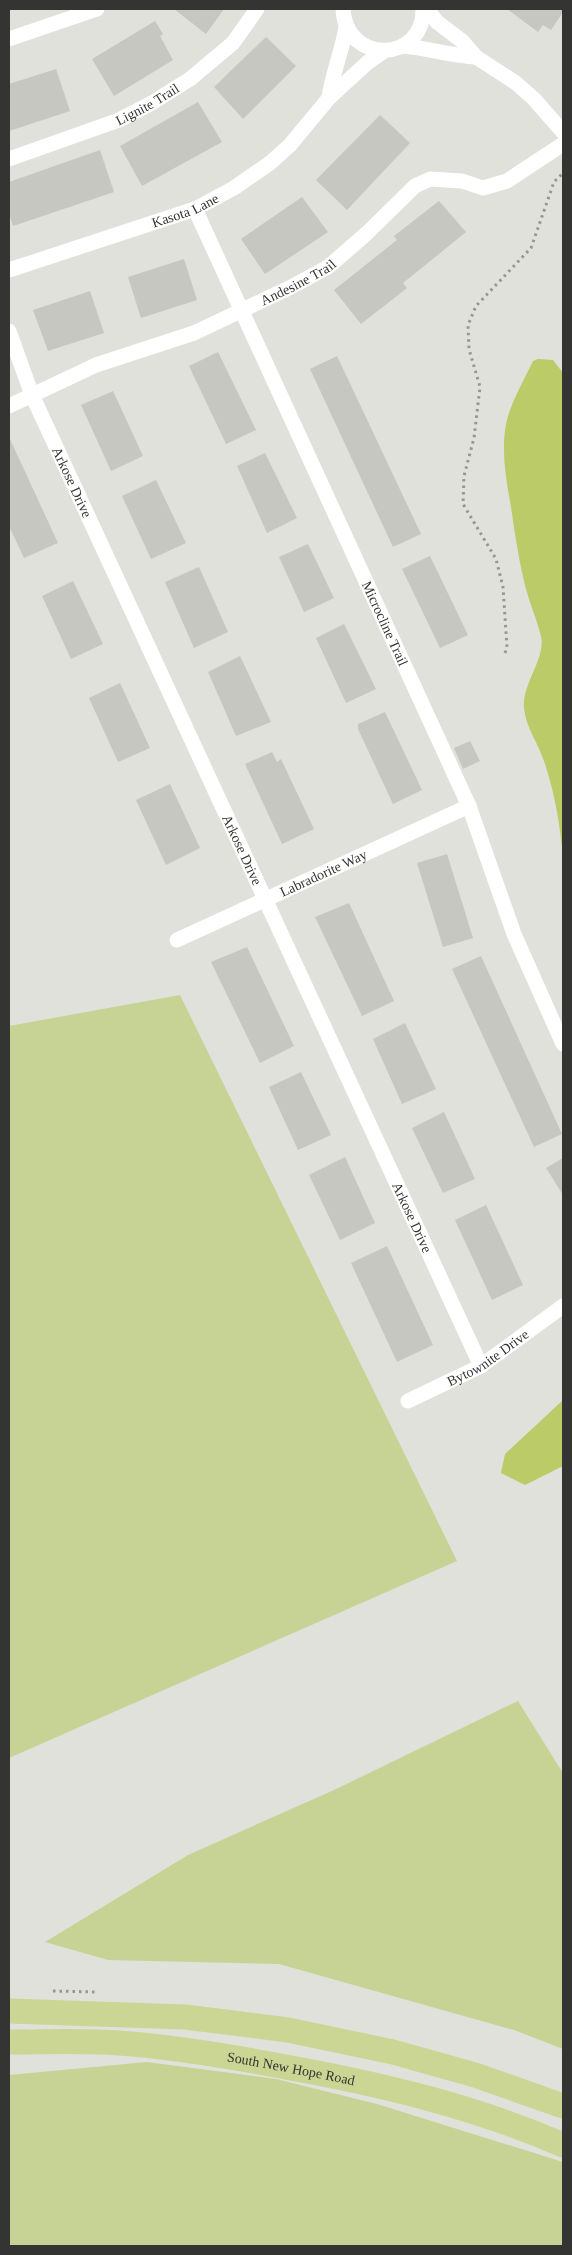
<svg xmlns="http://www.w3.org/2000/svg" width="572" height="2255" font-family="Georgia,serif">
<style>
.green{fill:#c7d395}
.water{fill:#bacb67}
.building{fill:#c5c7c0}
.lines{fill:none;stroke-linecap:round;stroke-linejoin:round}
.path{stroke:#969791;stroke-width:3;stroke-dasharray:2.5 4;stroke-linecap:butt}
.minor{stroke:#fff;stroke-width:15}
.primary{stroke:#cbd694;stroke-width:25}
.labels{text-anchor:middle;stroke-width:4;stroke-linejoin:round;paint-order:stroke}
.street-label{font-size:14px;fill:#343532;stroke:#fff}
</style>
<rect width="100%" height="100%" fill="#e0e1da"/>
<g class="green">
<polygon points="180,995 457,1561 9,1758 9,1026"/>
<polygon points="518,1701 563,1773 563,2049 514,2030 279,1964 108,1960 45,1942 188,1855 334,1790"/>
<polygon points="147,2062 276,2079 377,2104 563,2162 563,2246 9,2246 9,2075"/>
</g>
<g class="water">
<path d="M 538,359 L 553,360 L 563,373 L 563,857 C 560,824 555,794 544,761 C 538,743 526,728 524,708 C 522,683 546,659 541,636 C 537,620 530,604 526,589 C 519,562 515,534 511,507 C 506,479 501,452 506,424 C 511,402 523,382 533,361 Z"/>
<polygon points="563,1400 563,1466 525,1485 501,1473 505,1454"/>
</g>
<g class="building">
<polygon points="174,9 224,9 206,34"/>
<polygon points="507,9 563,9 563,12 551,30 543,25 538,32"/>
<polygon points="155,21 163,34 160,36 173,60 114,96 92,59"/>
<polygon points="266,37 296,66 243,119 214,87"/>
<polygon points="56,69 70,111 9,131 9,84"/>
<polygon points="198,102 222,142 142,186 120,146"/>
<polygon points="380,115 410,143 347,210 316,180"/>
<polygon points="100,150 114,192 13,226 9,213 9,182"/>
<polygon points="302,197 328,232 265,274 241,239"/>
<polygon points="439,201 466,232 403,283 407,288 361,324 334,290 397,240 394,236"/>
<polygon points="184,259 197,300 141,318 128,277"/>
<polygon points="90,291 104,333 48,351 33,310"/>
<polygon points="218,352 256,430 226,444 189,366"/>
<polygon points="337,356 421,534 393,547 310,369"/>
<polygon points="113,391 143,456 111,471 81,405"/>
<polygon points="9,437 58,543 24,558 9,526"/>
<polygon points="265,453 297,518 267,533 237,466"/>
<polygon points="156,480 186,543 151,559 122,496"/>
<polygon points="308,544 334,598 304,612 279,557"/>
<polygon points="430,556 468,635 440,648 402,569"/>
<polygon points="199,567 228,632 194,648 165,582"/>
<polygon points="73,581 103,644 71,659 42,596"/>
<polygon points="344,624 376,689 346,703 316,638"/>
<polygon points="240,656 271,722 236,736 208,672"/>
<polygon points="120,683 150,748 118,762 89,698"/>
<polygon points="385,712 422,790 393,804 358,729 358,724"/>
<polygon points="470,741 480,761 463,769 454,748"/>
<polygon points="272,752 277,762 281,759 314,829 282,844 245,764"/>
<polygon points="170,784 200,848 166,865 136,800"/>
<polygon points="447,854 473,938 443,947 417,863"/>
<polygon points="349,903 394,1001 362,1016 315,917"/>
<polygon points="247,947 294,1046 260,1063 211,962"/>
<polygon points="481,956 562,1134 534,1147 452,969"/>
<polygon points="405,1023 436,1089 402,1104 373,1039"/>
<polygon points="301,1072 331,1135 298,1150 269,1087"/>
<polygon points="444,1112 475,1179 443,1193 412,1128"/>
<polygon points="345,1157 375,1223 340,1240 309,1175"/>
<polygon points="563,1158 563,1195 546,1168"/>
<polygon points="486,1205 523,1285 492,1300 455,1220"/>
<polygon points="387,1246 433,1345 397,1362 351,1263"/>
</g>
<g class="lines">
<g class="path">
<polyline points="505,653 507,647 503,587 496,559 463,504 464,476 474,438 480,387 469,349 468,325 476,306 531,248 554,182 563,173"/>
<polyline points="53,1991 97,1992"/>
</g>
<g class="minor">
<path d="M 343,9 C 346,65 424,63 423,9"/>
<polyline points="427,9 437,22 462,41 476,57 516,83 534,99 563,132"/>
<polyline points="9,39 97,9"/>
<path d="M 403,46 C 428,48 451,56 476,57"/>
<path d="M 329,98 C 332,74 342,52 346,27"/>
<path id="s1" d="M 9,159 L 119,120 L 150,104 L 190,79 L 233,43 L 257,9"/>
<path id="s2" d="M 195,209 L 469,806 L 514,934 L 563,1044"/>
<path id="s3" d="M 9,270 L 195,209 L 234,188 L 270,163 L 290,145 L 329,98 L 367,63 L 384,51"/>
<path id="s4" d="M 9,331 L 32,395 L 481,1366"/>
<path id="s5" d="M 9,406 L 96,365 L 194,333 L 291,287 L 328,267 L 366,234 L 415,186 L 430,179 L 462,181 L 483,188 L 507,181 L 563,144"/>
<path id="s6" d="M 177,940 L 469,806"/>
<path id="s7" d="M 408,1401 L 481,1366 L 563,1306"/>
</g>
<g class="primary">
<polyline points="9,2011 185,2017 288,2030 393,2052 475,2075 563,2106"/>
<path id="s8" d="M 9,2042 C 45,2042 82,2040 119,2043 C 177,2047 234,2057 291,2068 C 384,2085 476,2107 563,2145"/>
</g>
</g>
<g class="labels">
<g class="street-label">
<text dy="5" stroke="none"><textPath href="#s1" startOffset="149">Lignite Trail</textPath></text>
<text dy="5" stroke="none"><textPath href="#s3" startOffset="186">Kasota Lane</textPath></text>
<text dy="5" stroke="none"><textPath href="#s5" startOffset="315">Andesine Trail</textPath></text>
<text dy="5" stroke="none"><textPath href="#s4" startOffset="164">Arkose Drive</textPath></text>
<text dy="5" stroke="none"><textPath href="#s2" startOffset="456">Microcline Trail</textPath></text>
<text dy="5" stroke="none"><textPath href="#s4" startOffset="569">Arkose Drive</textPath></text>
<text dy="5" stroke="none"><textPath href="#s6" startOffset="161">Labradorite Way</textPath></text>
<text dy="5" stroke="none"><textPath href="#s4" startOffset="974">Arkose Drive</textPath></text>
<text dy="5" stroke="none"><textPath href="#s7" startOffset="91">Bytownite Drive</textPath></text>
<text dy="5" stroke="none"><textPath href="#s8" startOffset="284">South New Hope Road</textPath></text>
</g>
</g>
<rect width="572" height="2255" fill="none" stroke="#343532" stroke-width="20"/>
</svg>
